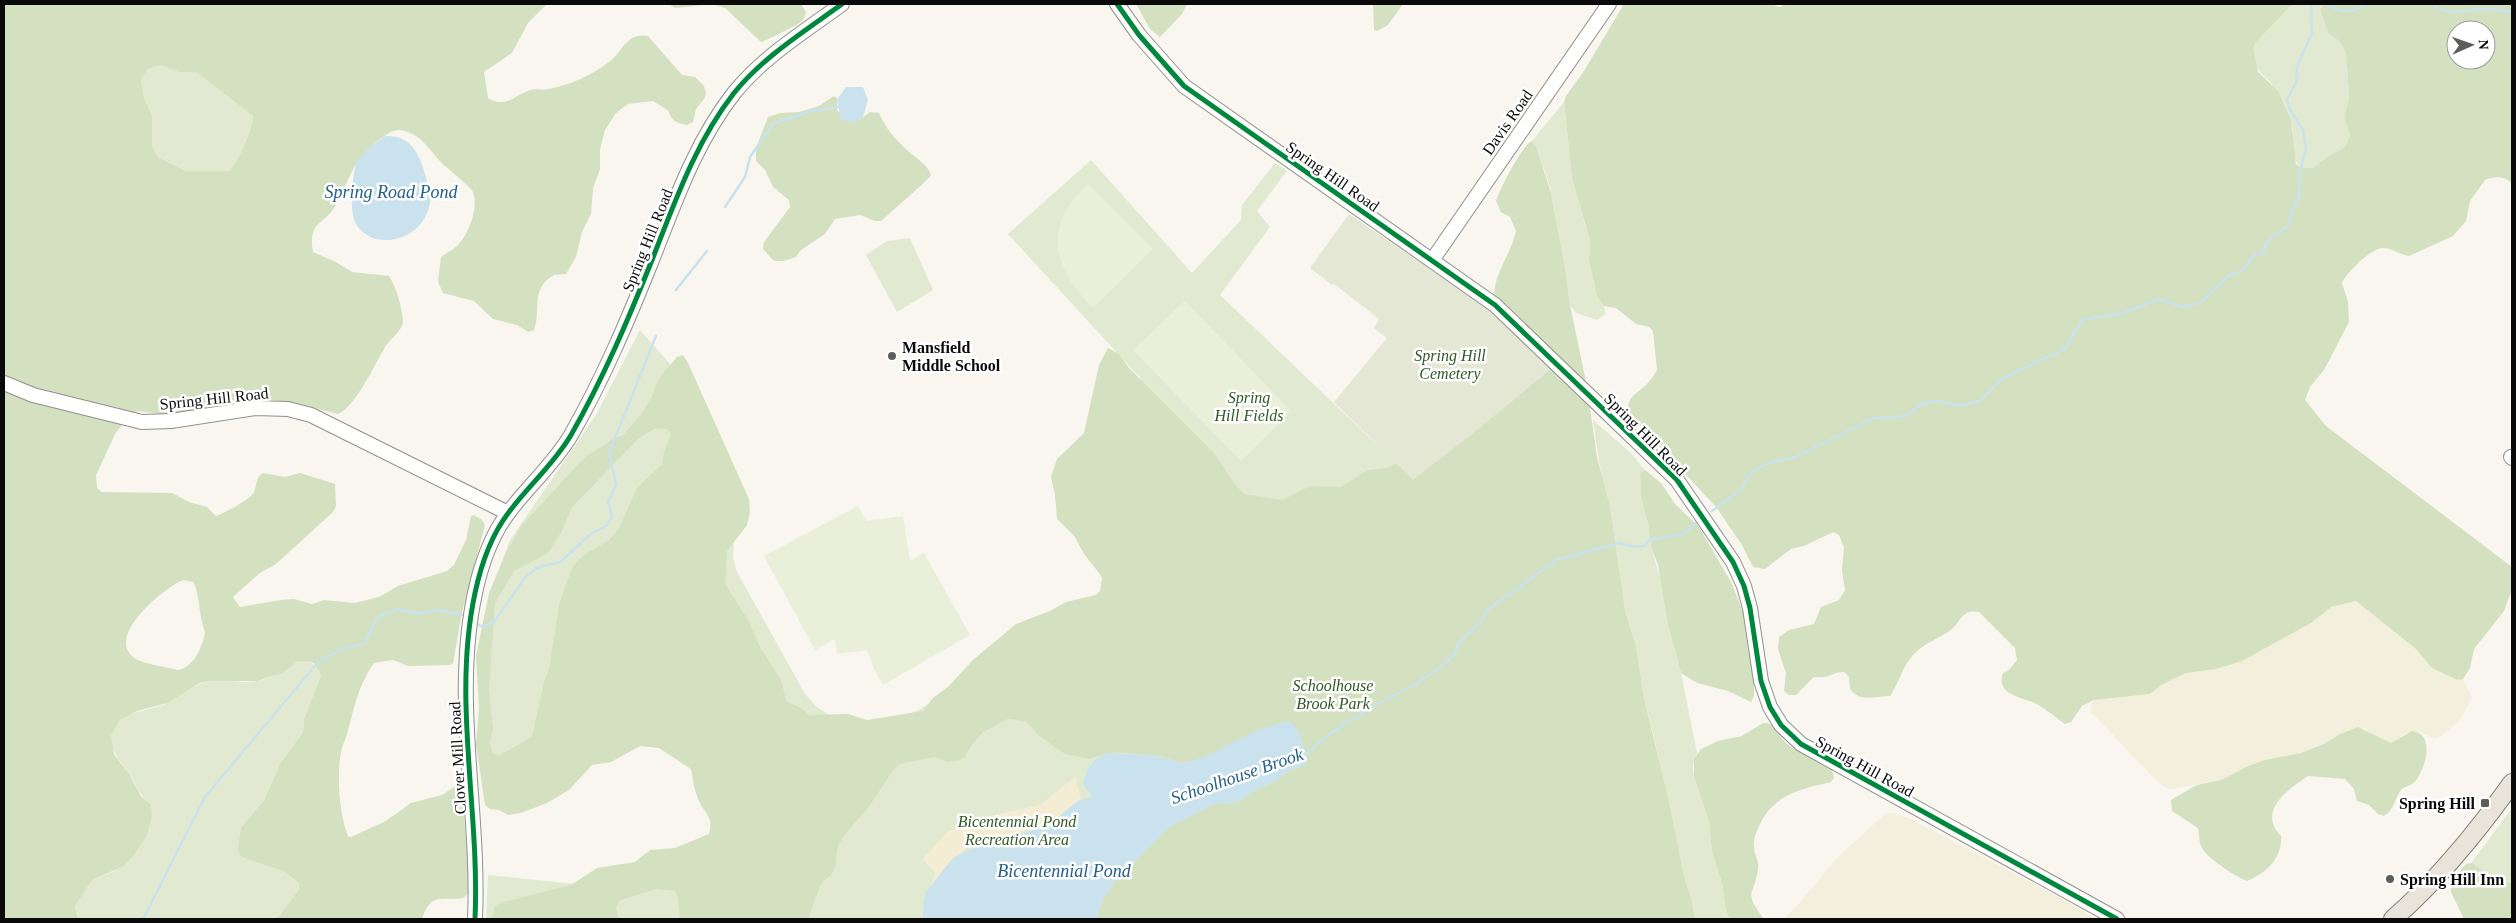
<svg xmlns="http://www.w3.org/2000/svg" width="2516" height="923" font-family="'Times New Roman',serif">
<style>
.farmland{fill:#f2f0dc}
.green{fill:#e1ead1}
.forest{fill:#d3e1c0;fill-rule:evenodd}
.sand{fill:#f5edd3}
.cemetery{fill:#e3e7d4}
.pitch{fill:#eaefda}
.water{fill:#c9e2ed}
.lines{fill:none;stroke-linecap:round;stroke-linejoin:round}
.stream{stroke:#c9e2ed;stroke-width:2.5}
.minor-casing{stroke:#91908d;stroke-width:16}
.major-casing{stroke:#7e7e7a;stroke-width:20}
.minor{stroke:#fefefc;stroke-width:14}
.major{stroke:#e9e4d9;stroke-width:18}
.cycleway-casing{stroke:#fff;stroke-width:8}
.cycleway{stroke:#00873e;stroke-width:5}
.poi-dot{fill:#5d5d5a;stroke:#fff;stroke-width:2}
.labels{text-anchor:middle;stroke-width:5;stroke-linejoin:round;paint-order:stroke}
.street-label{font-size:16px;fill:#0a0a0a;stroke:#fff}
.poi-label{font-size:16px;font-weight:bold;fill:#0a0a0a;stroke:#fff;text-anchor:start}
.park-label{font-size:16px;font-style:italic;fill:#305824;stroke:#fff}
.water-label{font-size:18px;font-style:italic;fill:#25608a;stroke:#fff}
</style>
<rect width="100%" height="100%" fill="#f8f6ee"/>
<g class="farmland">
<polygon points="2357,601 2416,649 2432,668 2457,680 2463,679 2472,697 2461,719 2441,736 2435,739 2418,731 2406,733 2391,744 2380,740 2364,728 2340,734 2324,744 2301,753 2248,766 2221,780 2173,789 2166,788 2156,780 2091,712 2090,706 2094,700 2150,694 2161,685 2186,673 2216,669 2242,661 2311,623 2331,607"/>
<polygon points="1886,813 1893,813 1911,819 2072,904 2095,919 1783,919 1796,907 1838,857"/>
</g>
<g class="green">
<path d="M 1988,4 L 2326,4 L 2320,9 L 2328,33 L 2339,41 L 2346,51 L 2349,97 L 2344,117 L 2350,136 L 2345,147 L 2328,156 L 2313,168 L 2301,168 C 2289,156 2296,135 2291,120 C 2287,106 2279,93 2270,82 C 2264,75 2259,74 2256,64 Z"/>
<path d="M 161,65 L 178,72 L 196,72 L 253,116 C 253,129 238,161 230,171 L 186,171 L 158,157 L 152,146 L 152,115 L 144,98 L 141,79 L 148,69 Z"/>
<polygon points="1564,102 1572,178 1590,242 1589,260 1597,296 1604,306 1605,314 1597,320 1576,313 1570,305 1565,267 1550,187 1536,146 1532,141"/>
<path d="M 1091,160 L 1192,273 L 1241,220 L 1242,205 L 1275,163 L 1287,171 L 1257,211 L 1270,227 L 1220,295 L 1413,479 L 1619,567 C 1611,518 1599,470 1593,420 L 1630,452 L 1645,470 L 1640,473 L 1641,498 L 1648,523 L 1651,547 L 1662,584 L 1668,625 L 1681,673 L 1697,753 L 1693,765 L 1694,777 L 1709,822 L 1712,851 L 1723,887 L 1725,906 L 1729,919 L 1695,919 L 1692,901 L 1684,876 L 1654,737 L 1644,698 L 1637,653 L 1455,919 L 486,919 L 488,875 L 585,885 L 795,806 L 769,695 L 485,792 L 489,595 L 510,540 L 596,415 L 640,330 L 671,365 L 734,537 L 733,558 L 737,572 L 805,694 L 817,707 L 831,716 L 856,723 L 906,715 L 919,710 L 1104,589 L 1120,408 L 1142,380 L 1008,234 Z"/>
<polygon points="910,238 933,290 897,312 866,255 887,241"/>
<path d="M 309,661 L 319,669 L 321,675 L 304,719 L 303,732 L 280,764 L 264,800 L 241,830 L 296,789 L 327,919 L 78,919 L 75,906 L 77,900 L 92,880 L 115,871 L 151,805 C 140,796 137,786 129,774 C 119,759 97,735 122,719 C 136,709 153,710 168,703 C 183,695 195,683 212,681 C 227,679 243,684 257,681 C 279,678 291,659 309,661 Z"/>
<polygon points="2512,808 2512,919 2476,919 2450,889 2457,882"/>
</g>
<g class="forest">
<path d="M 4,4 L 547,4 L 528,23 L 512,53 L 484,72 L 488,98 C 506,109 515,95 530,90 C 537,88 543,91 549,89 C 570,85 592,75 609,62 C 623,52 626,32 648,36 L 682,75 L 695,77 L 704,86 L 706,93 L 704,99 L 696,109 L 693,122 L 687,125 C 678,123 671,122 669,111 L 653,101 L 628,104 L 616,113 L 605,130 L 600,150 L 600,169 L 593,188 L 591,214 L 582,232 L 576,257 L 566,274 L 554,275 C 529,290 542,309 534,330 L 528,332 L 517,325 L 493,319 L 474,301 L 443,293 L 438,282 L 441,257 C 446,253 453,250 458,245 C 469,233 480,206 472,190 C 463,181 453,173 444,165 C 430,152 422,133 400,130 C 389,128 365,151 359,160 C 347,176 344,195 332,211 C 326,219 316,223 313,233 C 311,239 312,246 313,252 L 336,262 L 352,272 L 389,276 C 396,287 402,307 403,320 C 404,330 388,340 384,349 C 374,366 355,407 338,414 L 298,404 L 273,400 L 170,415 L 138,411 L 131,413 L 115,434 L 96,475 L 97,488 L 102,492 L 172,493 L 189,502 L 207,507 L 216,516 C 225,513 246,501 252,495 C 258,488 254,478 263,473 L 285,477 L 300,473 L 335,484 L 336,506 L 333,512 L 276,564 L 260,573 L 233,597 L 240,607 L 281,600 L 294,599 L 312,604 L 324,600 L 355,603 L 379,597 L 398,586 L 447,571 L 454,565 L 466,540 L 471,516 L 474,515 L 482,520 L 485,525 L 462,612 L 453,663 L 450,665 L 408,666 L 393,660 L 374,663 C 357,688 355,706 347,734 C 346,739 343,743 342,748 C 336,771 339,814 348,836 L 351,837 L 386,821 L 411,803 L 442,795 L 457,785 L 462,788 C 463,823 470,857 469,893 L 463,898 C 440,901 431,892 422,919 L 277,919 L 299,890 L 299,883 L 284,871 L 244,858 L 239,854 L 238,848 L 241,828 L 264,800 L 280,764 L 303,732 L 304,719 L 321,675 L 315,664 L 309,661 L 297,662 L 282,673 L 257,681 L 212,681 L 200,683 L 168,703 L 137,711 L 120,720 L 111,735 L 114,754 L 129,774 L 141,796 L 151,805 L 152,817 L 147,835 L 133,856 L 122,867 L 92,880 L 75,906 L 78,919 L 4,919 ZM 161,65 L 178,72 L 196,72 L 253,116 C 253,129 238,161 230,171 L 186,171 L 158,157 L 152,146 L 152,115 L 144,98 L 141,79 L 148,69 ZM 183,580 L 193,582 C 199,589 199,617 205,632 C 203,646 193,669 177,670 C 164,666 147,665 136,659 C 102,638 164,588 183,580 Z"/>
<path d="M 668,4 L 801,4 L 806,12 C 805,16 804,19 801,22 C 798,25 763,42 761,42 L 725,8 L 712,4 L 675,8 Z"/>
<polygon points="1136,4 1187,4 1182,14 1160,37 1150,29"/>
<polygon points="1373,4 1403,4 1388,25 1377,31 1374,30"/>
<path d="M 1624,4 L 1769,4 L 1780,7 L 1787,4 L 2292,4 L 2256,42 L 2253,47 L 2258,72 L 2278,91 L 2291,119 L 2296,164 L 2301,168 L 2313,168 L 2328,156 L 2345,147 L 2350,136 L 2344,117 L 2349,97 L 2346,52 L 2339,41 L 2328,33 L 2320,9 L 2326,4 L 2512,4 L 2512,184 C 2506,176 2494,176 2485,180 L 2470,201 L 2466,221 L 2453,236 L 2409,256 C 2400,255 2392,248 2383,248 C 2371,248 2346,273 2342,283 L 2348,302 L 2349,322 L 2324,370 L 2310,387 L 2305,400 L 2326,426 L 2512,567 L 2512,589 L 2504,611 L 2474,649 L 2470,668 L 2463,679 L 2457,680 L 2432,668 L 2416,649 L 2356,601 L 2331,607 L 2311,623 L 2242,661 L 2216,669 L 2186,673 L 2161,685 L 2150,694 L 2094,700 L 2082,706 L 2071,722 L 2065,724 C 2055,717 2043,706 2032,702 C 2018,697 1996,693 2003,673 L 2009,670 L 2017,660 L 2015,648 L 1979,612 C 1962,609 1962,620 1952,629 C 1940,638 1924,643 1913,655 C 1902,667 1899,683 1890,696 C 1874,696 1860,703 1850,689 L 1849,677 L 1844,672 C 1831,672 1830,679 1814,677 L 1796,695 L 1789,695 L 1784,691 L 1786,673 L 1778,649 L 1779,637 L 1789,630 L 1814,624 L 1821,607 L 1839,600 L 1845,590 L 1842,571 L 1844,547 L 1839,535 L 1833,532 L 1804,546 L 1791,549 L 1765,569 L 1753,567 L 1742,545 L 1716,507 L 1629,414 C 1625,397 1637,394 1647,384 C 1651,380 1654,375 1657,370 L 1653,331 L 1649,327 L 1636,324 L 1616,308 L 1604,306 L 1597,296 L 1589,260 L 1590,241 L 1572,178 L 1564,102 L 1566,96 L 1584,71 ZM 2456,30 L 2486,30 L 2486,60 L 2456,60 Z"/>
<path d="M 834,96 L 837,98 L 837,110 L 844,117 L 859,120 L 870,112 L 879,113 C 885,128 896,140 908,151 C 916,158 928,165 931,175 L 926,181 L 881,221 L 875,221 L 860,215 L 835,219 L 825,234 L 801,250 L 796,257 L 784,261 L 774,261 L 763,249 L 764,242 L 790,207 L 789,200 L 773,187 L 765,170 L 756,161 L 756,148 L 768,117 L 780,113 L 799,112 L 819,106 Z"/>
<path d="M 1532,141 L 1536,146 L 1551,193 L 1565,267 L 1570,305 L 1587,387 L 1597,457 L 1610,507 L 1625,611 L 1636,647 L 1644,698 L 1669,802 L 1684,876 L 1692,901 L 1695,919 L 1096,919 L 1101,904 L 1114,882 L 1169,827 L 1217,803 L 1230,804 L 1241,800 L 1256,790 L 1271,784 L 1290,770 L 1304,766 C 1306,752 1301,729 1288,721 L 1260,729 L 1200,759 L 1182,763 L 1159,756 L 1115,752 L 1090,759 L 1065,754 L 1038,735 L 1026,721 L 1008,719 L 983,732 L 971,746 L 965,757 L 960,760 L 947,762 L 935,757 L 899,764 C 888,775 881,790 872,802 C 862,817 848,827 839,844 C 835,853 838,862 834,870 C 831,877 825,879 821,884 C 820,886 809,915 809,919 L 680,919 L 678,897 L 675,891 L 657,889 L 620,900 L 616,908 L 619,919 L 491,919 L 495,906 L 500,903 L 571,885 L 597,868 L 635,862 L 650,850 L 675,848 L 709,834 C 713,820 708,816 701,805 C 695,794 693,781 691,769 L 659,748 L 640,746 L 611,762 L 592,765 L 569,790 L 547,803 L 521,813 L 508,815 L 499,810 L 490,809 L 485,805 L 476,744 L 479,708 L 476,656 L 489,593 L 506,553 L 521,526 L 585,457 L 611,440 L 623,435 L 642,413 L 652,396 L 659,378 L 677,357 L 683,355 L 688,363 L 749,499 L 750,512 L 747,525 L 727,551 L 725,584 L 748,620 L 759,645 L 782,682 L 786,701 L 803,709 L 808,715 L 848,714 L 867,720 L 923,711 L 933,698 L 949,686 L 973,660 L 1016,624 L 1050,611 L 1066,602 L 1096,595 L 1100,591 L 1102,578 L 1099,573 L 1084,554 L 1075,537 L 1057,519 L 1055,495 L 1051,477 L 1057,459 L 1084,433 L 1099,365 L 1108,348 L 1119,354 L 1129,368 L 1214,453 L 1235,485 L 1245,494 L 1282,500 L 1310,486 L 1341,487 L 1368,470 L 1387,468 L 1405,459 L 1494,297 C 1494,272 1511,255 1516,231 L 1510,217 L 1501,212 L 1496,201 C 1499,190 1523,144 1532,141 ZM 654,429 L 667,429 L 671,434 L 664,452 L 662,464 L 637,488 L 618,530 L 609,540 L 581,557 L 572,568 L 560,601 L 549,669 L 544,682 L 532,737 L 498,756 L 492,753 L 490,741 L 493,729 L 489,689 L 495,603 L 514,571 L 548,553 L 562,531 L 572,507 L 581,498 L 638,439 Z"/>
<polygon points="1645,470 1661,483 1675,504 1699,527 1731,582 1743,612 1748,652 1754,671 1754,696 1751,702 1728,691 1697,683 1681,673 1668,625 1658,565 1651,547 1648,523 1641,498 1640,473"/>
<path d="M 1763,723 C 1776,722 1777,734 1785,742 C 1797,753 1817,759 1831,766 L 1834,778 L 1831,782 C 1800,789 1773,795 1759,826 C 1756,832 1753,841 1754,848 C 1754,854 1759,860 1758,867 C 1756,896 1741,889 1764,919 L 1729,919 L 1725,906 L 1723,887 L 1712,851 L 1709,822 L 1694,777 L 1694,759 L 1701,749 L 1718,741 L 1742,736 Z"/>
<path d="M 2358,727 L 2391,743 L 2412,731 C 2435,733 2426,766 2417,779 C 2413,786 2406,785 2401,790 C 2394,799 2395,809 2384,816 L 2378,814 L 2369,805 L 2357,801 L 2354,789 L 2345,779 L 2308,776 C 2287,790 2257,811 2281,836 C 2282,859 2267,872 2247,881 C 2236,877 2207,858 2202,848 C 2199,842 2199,835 2198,828 L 2172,811 L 2171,800 L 2197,785 L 2221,780 L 2248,766 L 2265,760 L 2301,753 L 2324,744 L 2340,734 Z"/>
<path d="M 2472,863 L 2498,881 L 2512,883 L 2512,919 L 2464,919 L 2451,892 C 2454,881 2458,872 2466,864 Z"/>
</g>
<polygon class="sand" points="1075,777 1081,799 1054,822 966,848 944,868 931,886 935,873 923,859 946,833 973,820 1040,805"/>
<polygon class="cemetery" points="1349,214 1503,319 1551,369 1481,427 1413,480 1334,402 1387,338 1374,328 1379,319 1334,284 1332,285 1310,268"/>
<g class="pitch">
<path d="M 1088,184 L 1153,249 L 1093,308 C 1052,267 1042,226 1088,184 Z"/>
<polygon points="1185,301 1291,411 1241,461 1133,350"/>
<polygon points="858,506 866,521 903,516 910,561 924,553 970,635 883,685 874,669 867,650 837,654 835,639 815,650 764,556"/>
</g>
<g class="water">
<polygon points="846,87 863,87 868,100 863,117 854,123 841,120 837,100"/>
<path d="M 385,136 C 413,134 421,158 427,181 C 429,189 432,198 429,207 C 423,231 399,244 376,239 C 366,236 357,229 354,219 C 350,208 352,173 357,162 C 363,151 375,143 385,136 Z"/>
<path d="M 1288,721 C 1299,727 1305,748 1307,760 L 1304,766 L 1290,770 L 1271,784 L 1256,790 L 1241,800 L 1230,804 L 1217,803 L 1169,827 L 1114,882 L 1101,904 L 1096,919 L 923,919 L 923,904 L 926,892 L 953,858 L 992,839 L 1016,836 L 1050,824 L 1076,802 L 1091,797 L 1091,794 L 1085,788 L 1083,782 L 1088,768 L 1097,758 L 1108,753 L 1153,755 L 1182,763 L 1200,759 L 1260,729 Z"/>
</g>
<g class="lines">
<g class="stream">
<path d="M 2327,4 C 2338,13 2356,13 2366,4"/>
<path d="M 2433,4 C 2448,20 2474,6 2493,9 C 2501,10 2505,12 2512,11"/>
<polyline points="725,207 745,177 750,157 773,124 811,111 838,107"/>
<polyline points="676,290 707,251"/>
<polyline points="1712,511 1742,489 1750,473 1769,463 1795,457 1874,418 1906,416 1921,404 1939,401 1960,406 1981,400 2001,379 2065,349 2082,320 2123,313 2160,299 2181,307 2200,303 2228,276 2242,271 2254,255 2262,254 2269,240 2289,225 2291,212 2299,197 2300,173 2306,148 2303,130 2290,110 2287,99 2296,83 2297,67 2312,33 2311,4"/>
<polyline points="477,624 483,627 494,622 524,579 536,568 560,562 592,533 606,526 612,517 608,502 616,484 609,453 656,336"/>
<polyline points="1305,755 1331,733 1374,706 1416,684 1439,668 1454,655 1459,643 1480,623 1485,612 1556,560 1619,543 1634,547 1644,546 1649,540 1683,534 1698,521"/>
<polyline points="143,919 205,797 318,662 342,649 364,644 378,617 397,609 419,614 436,610 464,615"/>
</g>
<g class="minor-casing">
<g id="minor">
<polyline points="1117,4 1139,35 1184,86 1495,305 1677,480 1733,562 1744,586 1750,608 1761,681 1770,707 1781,725 1801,744 2117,919"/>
<polyline points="1433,259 1609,4"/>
<polyline points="4,383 33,395 142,422 171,421 256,408 288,409 311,415 508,513"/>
<polyline points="2511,457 2512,458"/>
<path d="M 475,919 C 480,810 452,700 475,593 C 481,565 492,534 509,512 C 529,485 554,464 571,435 C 603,379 628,320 652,260 C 675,202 695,143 734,93 C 763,57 805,31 842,4"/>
</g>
</g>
<g class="major-casing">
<path id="major" d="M 2393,919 C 2439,879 2477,832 2512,783"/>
</g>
<use href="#minor" class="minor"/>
<use href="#major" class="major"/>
<g class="cycleway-casing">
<g id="cycleway">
<polyline points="1117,4 1139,35 1184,86 1495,305 1677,480 1733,562 1744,586 1750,608 1761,681 1770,707 1781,725 1801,744 2117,919"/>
<path d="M 475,919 C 480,810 452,700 475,593 C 481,565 492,534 509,512 C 529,485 554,464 571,435 C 603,379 628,320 652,260 C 675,202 695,143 734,93 C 763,57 805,31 842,4"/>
</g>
</g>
<use href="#cycleway" class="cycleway"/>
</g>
<g class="poi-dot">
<circle cx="892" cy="356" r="5"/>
<rect x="2480" y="798" width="10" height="10" rx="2.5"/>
<circle cx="2390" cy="879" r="5"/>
</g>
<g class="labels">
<g class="street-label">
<text transform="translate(1507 122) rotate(-55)" y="6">Davis Road</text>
<text transform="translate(1333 176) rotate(35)" y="6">Spring Hill Road</text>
<text transform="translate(647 240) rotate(-68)" y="6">Spring Hill Road</text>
<text transform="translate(214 398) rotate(-6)" y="6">Spring Hill Road</text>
<text transform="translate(1646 434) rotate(45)" y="6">Spring Hill Road</text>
<text transform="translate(457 758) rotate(-93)" y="6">Clover Mill Road</text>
<text transform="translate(1865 766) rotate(29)" y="6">Spring Hill Road</text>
</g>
<g class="poi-label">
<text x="902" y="353">Mansfield<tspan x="902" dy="18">Middle School</tspan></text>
<text x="2475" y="809" text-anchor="end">Spring Hill</text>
<text x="2400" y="885">Spring Hill Inn</text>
</g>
<g class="park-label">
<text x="1450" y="361">Spring Hill<tspan x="1450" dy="18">Cemetery</tspan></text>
<text x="1249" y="403">Spring<tspan x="1249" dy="18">Hill Fields</tspan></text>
<text x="1333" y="691">Schoolhouse<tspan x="1333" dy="18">Brook Park</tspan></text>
<text x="1017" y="827">Bicentennial Pond<tspan x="1017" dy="18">Recreation Area</tspan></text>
</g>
<g class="water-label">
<text x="391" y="198">Spring Road Pond</text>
<text transform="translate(1237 776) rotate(-19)" y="6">Schoolhouse Brook</text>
<text x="1064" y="877">Bicentennial Pond</text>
</g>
</g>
<rect width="2516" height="923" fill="none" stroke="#0a0a0a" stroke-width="10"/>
<g transform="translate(2471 45) rotate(88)"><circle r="24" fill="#ffffff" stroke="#9d9d9d"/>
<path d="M0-4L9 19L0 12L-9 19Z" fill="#5d5d5a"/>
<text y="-8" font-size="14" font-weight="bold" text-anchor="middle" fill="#0a0a0a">N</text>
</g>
</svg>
